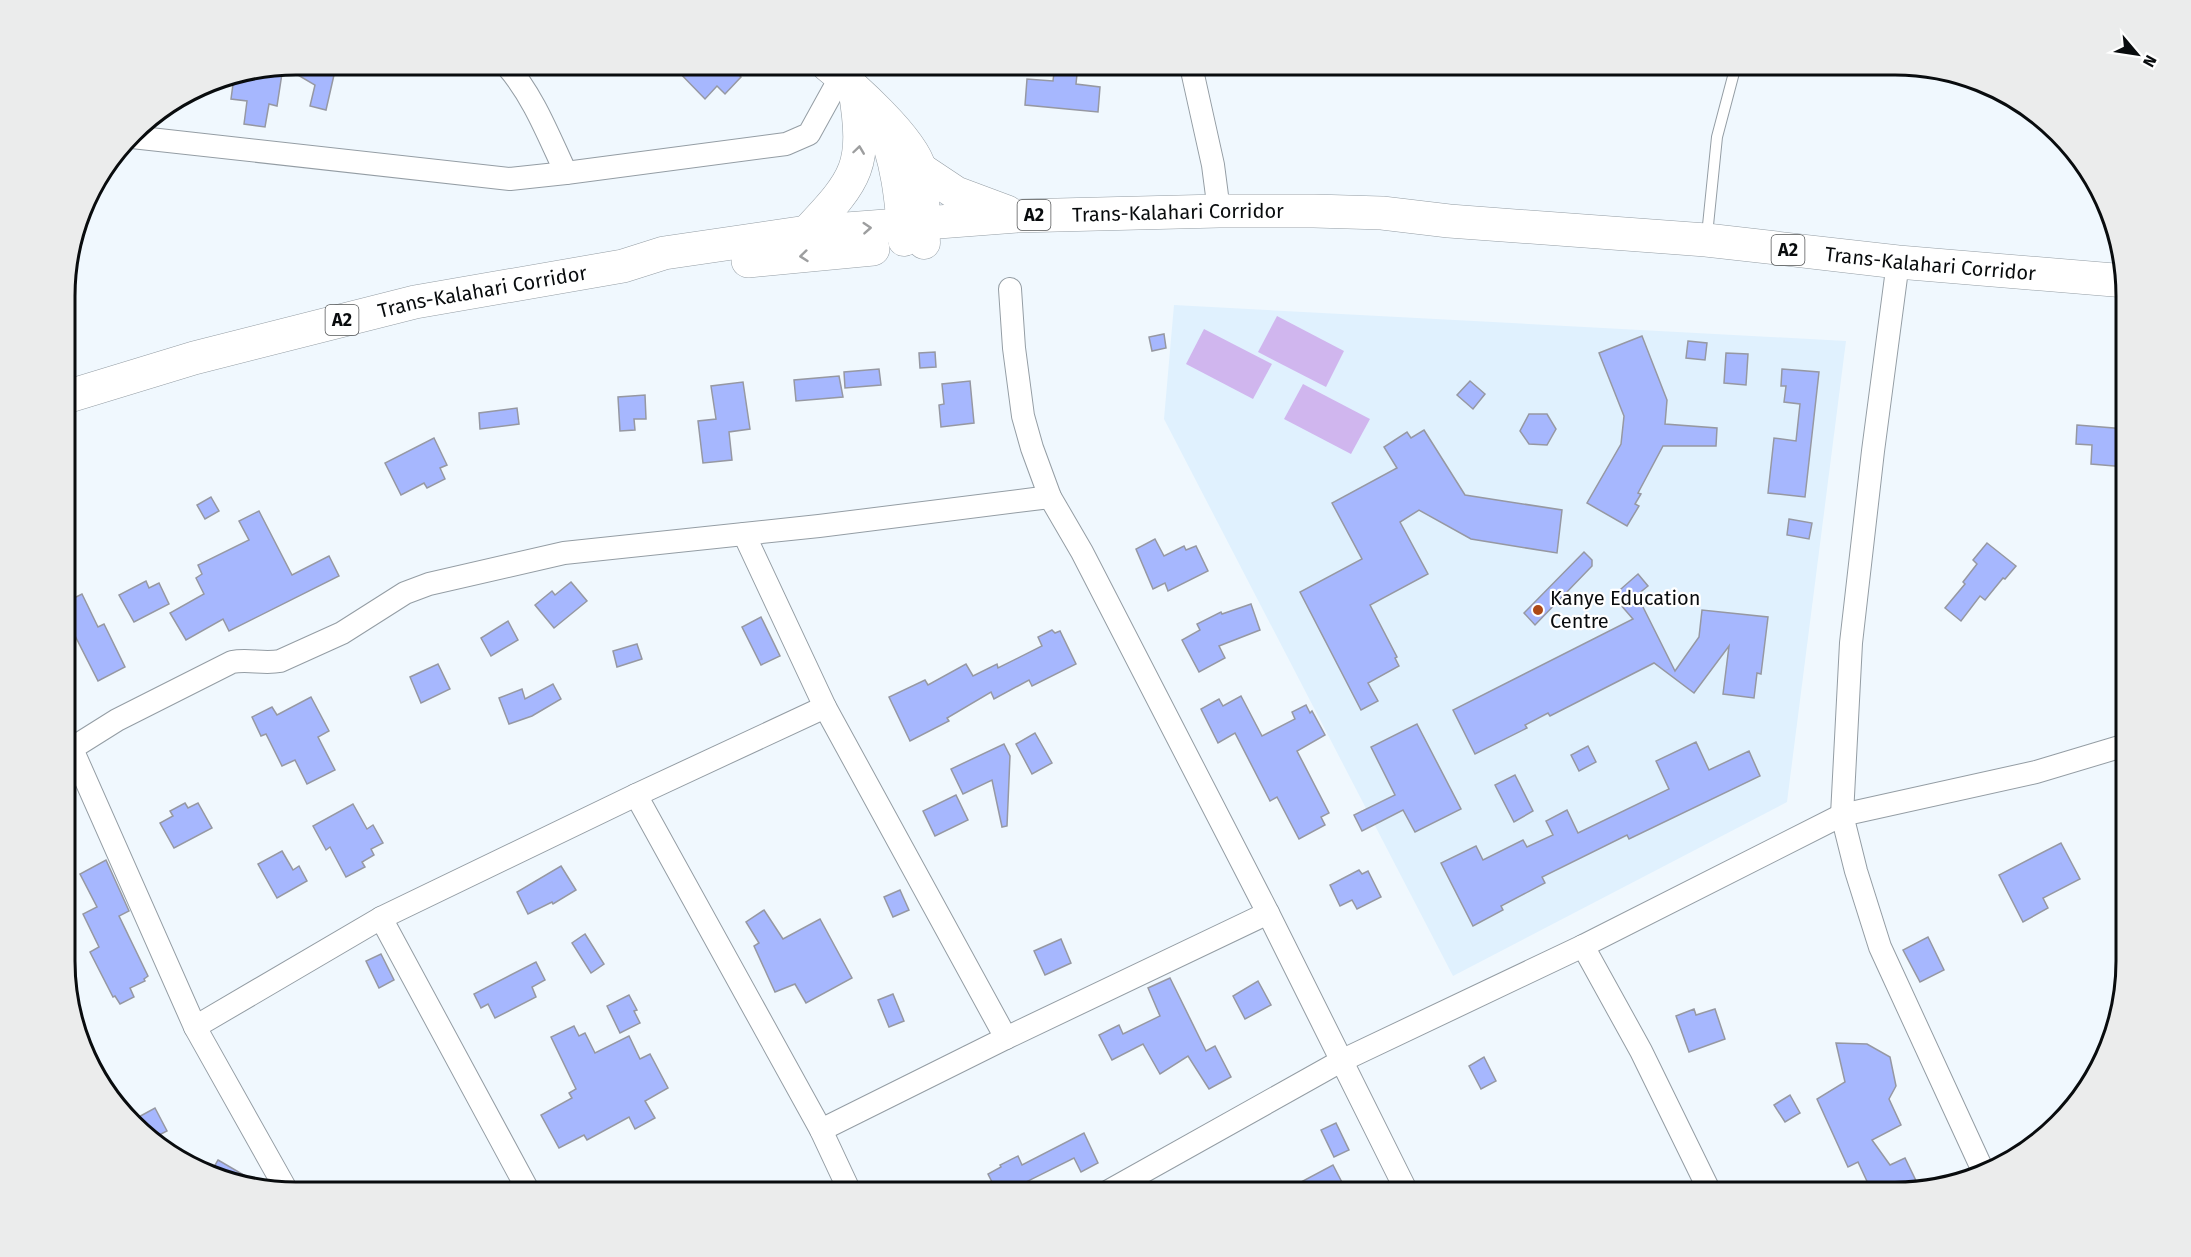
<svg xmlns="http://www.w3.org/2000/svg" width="2191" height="1257" font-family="'Fira Sans',sans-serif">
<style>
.built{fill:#e0f1fe}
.green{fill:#d0b6ee}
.building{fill:#a6b7fe;stroke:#9698a2;stroke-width:1.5}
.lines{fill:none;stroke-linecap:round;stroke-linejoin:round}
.lane-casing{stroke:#949da4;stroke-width:12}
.street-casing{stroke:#949da4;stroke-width:24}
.secondary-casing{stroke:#949da4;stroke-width:33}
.highway-casing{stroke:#949da4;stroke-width:34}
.lane{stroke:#fff;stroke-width:10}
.street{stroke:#fff;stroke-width:22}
.secondary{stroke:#fff;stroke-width:32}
.highway{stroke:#fff;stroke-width:33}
.oneway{stroke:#9d9e9f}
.poi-dot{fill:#ad4917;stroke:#fff;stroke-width:2}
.labels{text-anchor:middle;stroke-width:4.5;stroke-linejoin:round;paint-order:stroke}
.shield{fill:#fff;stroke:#535556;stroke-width:1.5}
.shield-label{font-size:18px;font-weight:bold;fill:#090c0e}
.street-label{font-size:20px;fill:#090c0e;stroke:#fff}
.poi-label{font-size:20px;fill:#090c0e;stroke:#fff;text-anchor:start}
.rim{fill:none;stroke:#090c0e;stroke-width:3}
</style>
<rect width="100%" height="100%" fill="#f0f8fe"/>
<polygon class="built" points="1174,305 1846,341 1787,802 1453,976 1164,419"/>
<g class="green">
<polygon points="1277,316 1344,351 1326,387 1258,352"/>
<polygon points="1204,329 1272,364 1253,399 1186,364"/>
<polygon points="1303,384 1370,419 1351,454 1284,419"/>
</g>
<g class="building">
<polygon points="671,64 728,64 741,77 725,94 717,86 705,99"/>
<polygon points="1055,64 1078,64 1076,84 1100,87 1098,112 1025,105 1027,79 1053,81"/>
<polygon points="292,65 334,75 326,110 310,106 315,85 286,68"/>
<polygon points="283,67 277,106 269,104 265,127 244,124 247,101 231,99 234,77"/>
<polygon points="1164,334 1166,348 1152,351 1149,337"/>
<polygon points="1642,336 1667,400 1665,424 1717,428 1716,446 1663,446 1638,493 1641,494 1635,504 1639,506 1627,526 1587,503 1621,444 1624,416 1599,353"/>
<polygon points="1688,341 1707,343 1705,360 1686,358"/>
<polygon points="935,352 936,367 920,368 919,353"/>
<polygon points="1726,353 1748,354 1746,385 1724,383"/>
<polygon points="879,369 881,385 845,388 844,372"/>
<polygon points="1782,369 1819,372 1805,497 1768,493 1774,438 1796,441 1800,404 1784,402 1786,386 1781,386"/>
<polygon points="839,376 843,397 796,401 794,380"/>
<polygon points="970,381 974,423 941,427 939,405 944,404 942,384"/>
<polygon points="1470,381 1485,394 1473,409 1457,395"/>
<polygon points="743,382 750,429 729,432 732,460 703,463 698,421 716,419 711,386"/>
<polygon points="645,395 646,419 634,419 635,430 620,431 618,397"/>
<polygon points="517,408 519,424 480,429 479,413"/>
<polygon points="1529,414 1547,414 1556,429 1547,445 1529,444 1520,431"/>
<polygon points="2077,425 2126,429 2126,467 2091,464 2092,445 2076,444"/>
<polygon points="1424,430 1465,495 1562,510 1557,553 1471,539 1419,510 1400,522 1428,574 1370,605 1397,657 1395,658 1399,666 1368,683 1378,701 1361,710 1300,592 1362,559 1332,503 1397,468 1384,447 1407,432 1411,438"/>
<polygon points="434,438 447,465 440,468 445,479 427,488 424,483 401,495 385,463"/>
<polygon points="211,497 219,511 205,519 197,505"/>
<polygon points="259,511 292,575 329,556 339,576 229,631 223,619 186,640 170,613 204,594 196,578 202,574 198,565 249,540 239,521"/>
<polygon points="1789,519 1812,523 1809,539 1787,535"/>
<polygon points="1155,539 1164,556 1184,546 1186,550 1196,546 1208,571 1168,591 1165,583 1153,589 1136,549"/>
<polygon points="1987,543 2016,566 2005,579 2003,578 1985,600 1980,596 1961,621 1945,608 1965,584 1963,582 1977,564 1973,560"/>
<polygon points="1584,552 1592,560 1592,566 1535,625 1524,613"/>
<polygon points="1638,574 1648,586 1637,595 1675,671 1699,637 1702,610 1768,617 1761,674 1757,673 1754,698 1723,694 1729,646 1694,693 1654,663 1550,716 1548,713 1525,725 1527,728 1475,754 1453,710 1633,619 1613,596"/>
<polygon points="146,581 149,588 159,583 169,604 134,622 119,595"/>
<polygon points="571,582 587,601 554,628 535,605 552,591 555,595"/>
<polygon points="82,594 98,627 104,624 125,667 98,681 66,618 66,602"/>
<polygon points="1251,604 1260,630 1219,646 1225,658 1199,672 1182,640 1200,630 1197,624 1221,612 1222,614"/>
<polygon points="761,617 780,656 761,665 742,627"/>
<polygon points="508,621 518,640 491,656 481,638"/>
<polygon points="1052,630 1055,633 1060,631 1076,664 1032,686 1029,680 994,699 991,692 947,718 949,721 910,741 889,697 925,680 928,685 966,664 973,676 997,664 998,668 1042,646 1038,637"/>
<polygon points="637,644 642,659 617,667 613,651"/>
<polygon points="438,664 450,689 421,703 410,677"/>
<polygon points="553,684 561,699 532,716 509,724 499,698 522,689 525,699"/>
<polygon points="1241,696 1262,736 1295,719 1292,712 1306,705 1310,713 1312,711 1325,735 1297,751 1329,813 1321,817 1325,825 1299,839 1277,797 1270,801 1235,733 1218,743 1201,709 1219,699 1223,706"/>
<polygon points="311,697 329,731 318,737 335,770 307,784 295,760 282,766 266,734 261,736 252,717 272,707 277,715"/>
<polygon points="1417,724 1461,809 1415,832 1403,810 1362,831 1354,815 1395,795 1371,747"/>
<polygon points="1035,733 1052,763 1032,774 1016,744"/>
<polygon points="1696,742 1709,770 1749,751 1760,776 1629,839 1627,835 1542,877 1545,883 1501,906 1503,910 1473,926 1441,863 1476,846 1483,860 1523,840 1527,847 1553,835 1546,821 1567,810 1578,833 1669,789 1656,761"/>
<polygon points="1004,744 1010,756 1007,826 1002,827 992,780 963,794 951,769"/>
<polygon points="1588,746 1596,762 1579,771 1571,755"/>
<polygon points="1515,775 1533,811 1514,822 1495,785"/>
<polygon points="956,795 968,820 935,836 923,811"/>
<polygon points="185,803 188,808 198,803 212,828 174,848 160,823 173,816 170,811"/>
<polygon points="353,804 367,829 373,825 383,843 371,849 374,855 362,862 365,867 346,877 330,847 326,850 313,826"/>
<polygon points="2061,843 2080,879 2043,898 2048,908 2023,922 1999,875"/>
<polygon points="282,851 293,870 299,866 307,881 277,898 258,864"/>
<polygon points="106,860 129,911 119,916 148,976 144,979 145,981 130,988 134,997 120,1004 115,996 113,997 90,952 99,947 83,914 97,907 80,874"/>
<polygon points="561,866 576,890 553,904 552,902 528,914 517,892"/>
<polygon points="1359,870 1362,874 1368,871 1381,897 1357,909 1352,900 1340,906 1330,885"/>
<polygon points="900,890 909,910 893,917 884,897"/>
<polygon points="764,910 783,939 820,919 852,978 806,1003 795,984 775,992 754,946 759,943 746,922"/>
<polygon points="585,934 604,964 591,973 572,943"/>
<polygon points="1928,937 1944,970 1920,982 1903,950"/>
<polygon points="1061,939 1071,963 1045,975 1034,951"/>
<polygon points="381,954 394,980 379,988 366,961"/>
<polygon points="536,962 545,980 532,987 536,997 495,1018 488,1004 481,1008 474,994"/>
<polygon points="1170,978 1206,1051 1215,1046 1231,1077 1209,1089 1188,1056 1160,1074 1143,1044 1112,1060 1099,1035 1119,1025 1123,1034 1160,1016 1148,988"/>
<polygon points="1258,981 1271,1005 1245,1019 1233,996"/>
<polygon points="893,994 904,1021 889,1027 878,1000"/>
<polygon points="629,995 637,1010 634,1011 640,1023 620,1033 607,1006"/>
<polygon points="1694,1009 1696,1015 1715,1009 1725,1039 1689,1052 1676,1016"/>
<polygon points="574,1026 579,1036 585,1033 595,1053 629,1036 640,1059 650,1054 668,1088 645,1101 655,1118 635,1129 629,1117 587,1140 584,1135 559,1148 541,1115 572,1098 569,1093 576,1089 551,1037"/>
<polygon points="1836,1043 1867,1044 1890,1057 1896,1086 1889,1099 1901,1125 1872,1140 1890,1165 1905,1158 1919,1187 1908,1192 1872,1192 1858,1162 1848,1167 1817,1099 1845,1082"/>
<polygon points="1484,1057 1496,1081 1481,1089 1469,1066"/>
<polygon points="1790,1095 1800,1113 1785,1122 1774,1105"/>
<polygon points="155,1108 167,1131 155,1137 135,1119"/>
<polygon points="1336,1123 1349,1150 1334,1157 1321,1130"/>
<polygon points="1084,1133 1098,1163 1081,1172 1074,1158 1006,1192 997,1192 988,1174 1001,1167 1000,1165 1018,1156 1022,1165"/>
<polygon points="218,1160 256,1182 254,1187 236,1185 210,1174"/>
<polygon points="1333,1165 1347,1192 1307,1192 1301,1182"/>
</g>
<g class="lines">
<g class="lane-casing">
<polyline id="lane" points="1707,235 1717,137 1736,65"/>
</g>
<g class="street-casing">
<g id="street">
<path d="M 506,65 C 533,95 549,137 566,173"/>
<polyline points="1192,65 1193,75 1213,165 1219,211"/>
<polyline points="132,137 510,179 566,173 786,144 809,134 841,76"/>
<polyline points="1898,262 1873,451 1851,643 1842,815 1856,871 1880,947 1984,1173"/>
<polyline points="1010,289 1014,348 1023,416 1032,448 1050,497 1082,552 1268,913 1407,1192"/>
<polyline points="744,534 825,707 1006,1038"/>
<polyline points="72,749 195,1027 287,1191"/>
<path d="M 66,752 L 117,720 L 232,662 C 248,659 264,664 280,661 L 342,633 L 405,593 L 429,584 L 564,553 L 819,526 L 1050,497"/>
<polyline points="636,795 821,1130 850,1192"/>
<polyline points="381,918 529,1192"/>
<polyline points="1583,946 1641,1051 1710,1192"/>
<polyline points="195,1027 381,918 636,795 825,707"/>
<polyline points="821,1130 1006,1038 1268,913"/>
<polyline points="1107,1192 1341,1061 1583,946 1842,815 2036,772 2126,745"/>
</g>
</g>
<g class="secondary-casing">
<g id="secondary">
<path d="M 827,65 C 852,85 912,138 920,168 C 925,186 923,222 924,243"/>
<path d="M 880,122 C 897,158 901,200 904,240"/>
</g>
</g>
<g class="highway-casing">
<g id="highway">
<polyline points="920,169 956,193 1007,212"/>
<path d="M 807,232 C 858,178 867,166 855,90"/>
<polyline points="748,261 873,249"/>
<path id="s1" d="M 66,397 L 194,358 L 415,302 L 623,266 L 664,253 L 807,232 L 1017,216 L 1219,211 L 1314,211 L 1382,213 L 1449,221 L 1706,240 L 1898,262 L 2126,281"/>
</g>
</g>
<use href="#lane" class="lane"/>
<use href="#street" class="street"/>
<use href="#secondary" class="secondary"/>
<use href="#highway" class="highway"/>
</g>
<defs><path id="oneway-chevron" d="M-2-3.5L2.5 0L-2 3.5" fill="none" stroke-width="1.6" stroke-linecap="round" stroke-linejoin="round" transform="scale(1.5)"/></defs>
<g class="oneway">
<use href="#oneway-chevron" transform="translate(859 150) rotate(-82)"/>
<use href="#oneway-chevron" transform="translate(867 228) rotate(-4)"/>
<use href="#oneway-chevron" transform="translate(804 256) rotate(174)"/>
</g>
<circle class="poi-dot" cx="1538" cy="610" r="6"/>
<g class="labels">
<g class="shield">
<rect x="1017.5" y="200" width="33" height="30" rx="4.5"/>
<rect x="1771.5" y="235" width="33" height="30" rx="4.5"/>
<rect x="325.5" y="305" width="33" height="30" rx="4.5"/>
</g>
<g class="shield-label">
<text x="1034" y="221">A2</text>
<text x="1788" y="256">A2</text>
<text x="342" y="326">A2</text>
</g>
<g class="street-label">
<text dy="7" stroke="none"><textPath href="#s1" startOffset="1132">Trans-Kalahari Corridor</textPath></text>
<text dy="7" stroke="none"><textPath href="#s1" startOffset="1887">Trans-Kalahari Corridor</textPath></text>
<text dy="7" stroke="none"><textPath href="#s1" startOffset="430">Trans-Kalahari Corridor</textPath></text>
</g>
<g class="poi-label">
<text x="1550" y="605">Kanye Education<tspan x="1550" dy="23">Centre</tspan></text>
</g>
</g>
<path d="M0 0H2191V1257H0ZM296 75H1895A221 221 0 0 1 2116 296V961A221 221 0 0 1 1895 1182H296A221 221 0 0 1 75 961V296A221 221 0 0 1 296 75Z" fill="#ebecec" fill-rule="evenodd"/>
<path class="rim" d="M296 75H1895A221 221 0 0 1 2116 296V961A221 221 0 0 1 1895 1182H296A221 221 0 0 1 75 961V296A221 221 0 0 1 296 75Z"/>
<g transform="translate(2137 54) rotate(119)" stroke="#ffffff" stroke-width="4.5" paint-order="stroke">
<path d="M0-4.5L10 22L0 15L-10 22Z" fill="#090c0e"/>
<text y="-9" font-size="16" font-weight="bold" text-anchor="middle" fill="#090c0e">N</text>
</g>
</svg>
